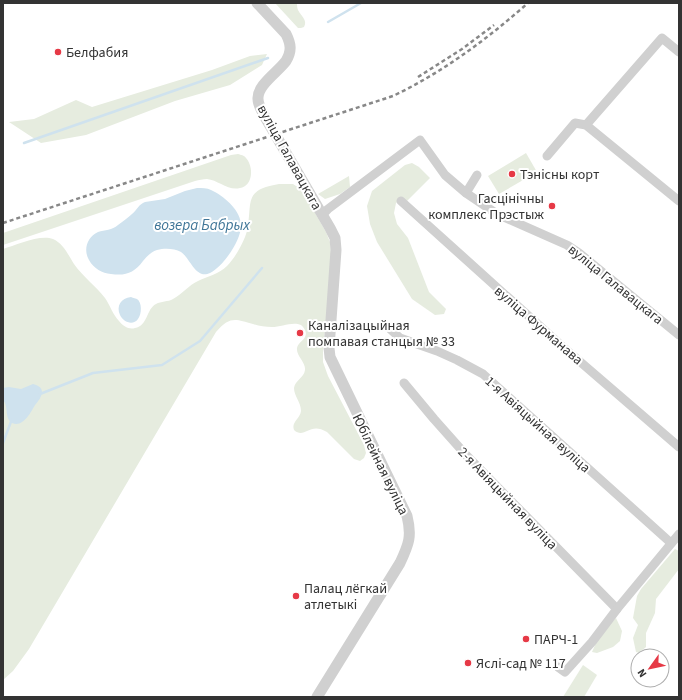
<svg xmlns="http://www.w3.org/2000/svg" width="682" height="700" font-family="'Source Sans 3',sans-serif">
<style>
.green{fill:#e6ecdf}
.water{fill:#cfe2ee}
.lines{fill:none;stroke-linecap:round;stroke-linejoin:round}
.stream{stroke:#cfe2ee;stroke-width:2.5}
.minor{stroke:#d0d0d0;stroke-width:9}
.tertiary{stroke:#d0d0d0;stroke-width:11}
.rail{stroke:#888;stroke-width:2.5;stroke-dasharray:4 3;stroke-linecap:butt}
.poi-dot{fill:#e63946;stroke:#fff;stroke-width:1.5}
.labels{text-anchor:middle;stroke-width:4;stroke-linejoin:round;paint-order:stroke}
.poi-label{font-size:14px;fill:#333;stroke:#fff;text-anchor:start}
.street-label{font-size:14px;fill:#333;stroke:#fff}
.water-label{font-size:15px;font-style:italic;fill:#3f7597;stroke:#fff}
</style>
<rect width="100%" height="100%" fill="#fff"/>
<g class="green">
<path d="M 275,3 L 297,3 C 297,5 297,8 298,10 C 301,16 308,20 304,27 L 301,28 L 298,28 Z"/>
<polygon points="267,54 262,65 230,85 175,101 86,135 41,143 9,122 34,119 76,100 92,107 212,70 250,56"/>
<polygon points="526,153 537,172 499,194 488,176"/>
<path d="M 238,154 C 241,155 244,155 246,158 C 254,167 253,186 240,188 C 228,191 218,180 207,179 C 203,179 199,180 195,181 L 3,245 L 3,233 L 231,155 Z"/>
<polygon points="412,163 419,167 430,178 407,201 402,198 396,203 394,213 397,224 408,238 429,292 446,309 444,314 435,315 412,299 377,242 370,224 367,206 372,191 405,165"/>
<polygon points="349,176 350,187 340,194 325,199 318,194"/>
<path d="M 279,184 L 293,184 L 299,188 L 304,194 L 326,232 L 330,242 L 331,254 L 328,304 L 323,346 L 323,362 L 328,376 L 364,445 L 366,453 L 364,458 L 360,461 L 354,459 L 327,432 C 309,421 305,440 294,430 C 291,422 300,419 301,411 C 301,402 294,396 294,388 C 295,380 304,378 305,370 C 306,362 296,356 297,348 C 298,341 309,339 305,330 C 304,328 303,327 301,325 C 293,321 281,327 272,327 C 265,327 259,326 253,324 C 235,319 230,316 216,332 L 29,649 L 13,671 L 3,680 L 3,249 C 16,245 40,234 53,239 C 63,243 69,256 74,264 C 83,277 96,286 105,298 C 110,305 113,315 119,321 C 123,326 129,330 135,328 C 148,326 146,309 156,304 C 161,301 168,302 173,299 C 182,294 189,285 198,281 C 208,276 219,274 227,266 C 235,258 244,242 247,231 C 253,203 242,190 279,184 Z"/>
<polygon points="675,549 679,551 679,569 656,599 655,613 646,633 646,647 639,653 636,652 633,638 638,625 633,618 637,596 641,589"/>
<path d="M 616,618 L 622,631 L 620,641 L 613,647 L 597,653 L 592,652 C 597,639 606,628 616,618 Z"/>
<polygon points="583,665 597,675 584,697 563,697"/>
</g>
<g class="water">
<path d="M 197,188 C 202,188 207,188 211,190 C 224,196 239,209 241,223 C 243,238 223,267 210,273 C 196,280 190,258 181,252 C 174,248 164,248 157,250 C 151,252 147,256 143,261 C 134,273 126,276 111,274 C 102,273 94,269 89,260 C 83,250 87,237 98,232 C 105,230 112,230 118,225 C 123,221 128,218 132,214 C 137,210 139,204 145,202 L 165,199 L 185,191 Z"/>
<path d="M 131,297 C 132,298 135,298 137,299 C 142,302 142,314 138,319 C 133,326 123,322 120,315 C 116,306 121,298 131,297 Z"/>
<path d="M 33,384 C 37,385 42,387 42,392 C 42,396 38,402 35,405 C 31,412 23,428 12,423 C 4,418 9,406 3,400 L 3,388 L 9,387 L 21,389 Z"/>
</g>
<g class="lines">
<g class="stream">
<polyline points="328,22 361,3"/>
<polyline points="24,143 268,58"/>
<polyline points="40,394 93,373 162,365 200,341 262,268"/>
<polyline points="3,443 12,419"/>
</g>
<g class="minor">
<polyline points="586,125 662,38 679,52"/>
<polyline points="547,156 575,123 586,125 679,201"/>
<polyline points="466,193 477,175"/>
<polyline points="401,201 563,347 679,447"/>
<polyline points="322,215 328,209 420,140 445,175 466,193 497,214 567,245 579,253 679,335"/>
<polyline points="389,328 400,338 437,351 457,360 483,374 671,543"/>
<polyline points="404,383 434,419 466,455 617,609"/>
<polyline points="558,667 565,672 592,642 617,609 679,534"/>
</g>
<path class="tertiary" d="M 257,3 L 286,34 C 291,44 292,51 286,61 C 278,72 257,85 258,99 C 258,105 262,111 265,117 L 330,228 L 335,238 L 336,250 L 329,348 L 330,357 L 407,516 C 412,536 409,544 400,563 L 317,697"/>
<g class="rail">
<polyline points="418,77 462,49 494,25"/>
<path d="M 3,223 L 393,96 C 443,72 486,40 528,3"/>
</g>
</g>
<g class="poi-dot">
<circle cx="58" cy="52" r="4"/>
<circle cx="512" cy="174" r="4"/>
<circle cx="552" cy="206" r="4"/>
<circle cx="300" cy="333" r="4"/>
<circle cx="296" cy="596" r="4"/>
<circle cx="526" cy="639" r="4"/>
<circle cx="468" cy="663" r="4"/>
</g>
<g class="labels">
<g class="poi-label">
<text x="66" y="57">Белфабия</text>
<text x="520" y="179">Тэнісны корт</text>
<text x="544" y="203" text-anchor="end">Гасцінічны<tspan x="544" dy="16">комплекс Прэстыж</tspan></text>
<text x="308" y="330">Каналізацыйная<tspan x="308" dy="16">помпавая станцыя № 33</tspan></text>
<text x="304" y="593">Палац лёгкай<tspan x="304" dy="16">атлетыкі</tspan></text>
<text x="534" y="644">ПАРЧ-1</text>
<text x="476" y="668">Яслі-сад № 117</text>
</g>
<g class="street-label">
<text transform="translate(290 157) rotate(61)" y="5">вуліца Галавацкага</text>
<text transform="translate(616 284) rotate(39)" y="5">вуліца Галавацкага</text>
<text transform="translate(539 325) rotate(41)" y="5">вуліца Фурманава</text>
<text transform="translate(538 424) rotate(42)" y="5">1-я Авіяцыйная вуліца</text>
<text transform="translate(381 464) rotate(64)" y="5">Юбілейная вуліца</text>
<text transform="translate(508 498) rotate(46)" y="5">2-я Авіяцыйная вуліца</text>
</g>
<g class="water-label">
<text x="202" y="230">возера Бабрых</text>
</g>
</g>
<rect width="682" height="700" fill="none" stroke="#333333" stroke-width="8"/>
<g transform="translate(650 668) rotate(237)"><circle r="19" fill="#ffffff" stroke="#adadad"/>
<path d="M0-3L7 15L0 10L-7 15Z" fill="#e63946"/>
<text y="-6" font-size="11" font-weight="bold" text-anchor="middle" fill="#333333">N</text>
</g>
</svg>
